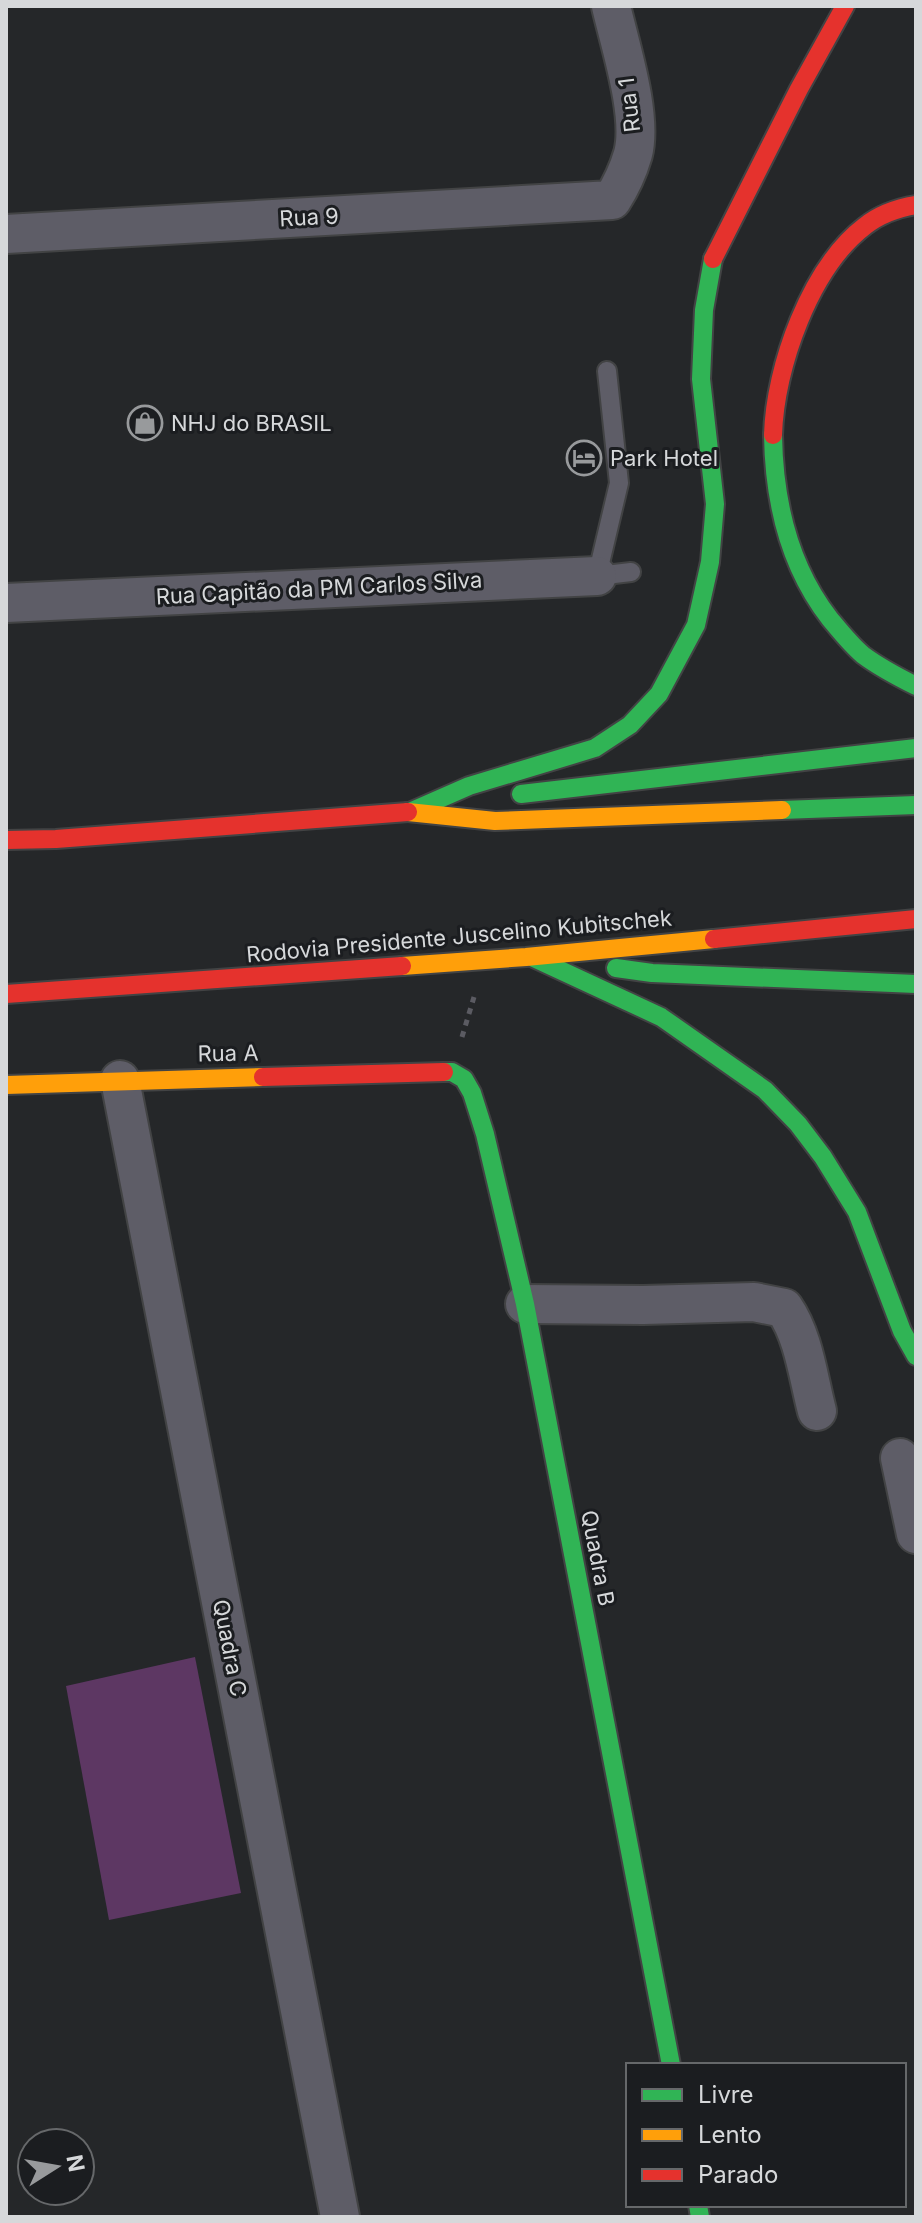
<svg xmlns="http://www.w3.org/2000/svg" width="922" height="2223" font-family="Inter,sans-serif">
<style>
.green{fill:#5d3763}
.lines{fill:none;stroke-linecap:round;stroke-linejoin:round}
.lane-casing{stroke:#424344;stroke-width:22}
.street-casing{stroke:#424344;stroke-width:42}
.fast-casing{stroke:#424344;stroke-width:22}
.slow-casing{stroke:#424344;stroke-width:22}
.jam-casing{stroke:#424344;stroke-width:22}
.path{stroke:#5b5b62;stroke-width:5;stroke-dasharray:6 6;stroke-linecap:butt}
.lane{stroke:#5e5d67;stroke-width:18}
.street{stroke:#5e5d67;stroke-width:38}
.fast{stroke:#30b455;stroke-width:18}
.slow{stroke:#ff9f0a;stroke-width:18}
.jam{stroke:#e5322d;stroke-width:18}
.labels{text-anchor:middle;stroke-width:6;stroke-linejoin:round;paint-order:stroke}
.street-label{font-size:22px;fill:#d6d8da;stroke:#1b1d20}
.poi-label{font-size:22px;fill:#d6d8da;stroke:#1b1d20;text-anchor:start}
</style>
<rect width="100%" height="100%" fill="#252729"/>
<polygon class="green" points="195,1657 241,1893 109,1920 66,1686"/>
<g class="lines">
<g class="lane-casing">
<polyline id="lane" points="607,371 619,483 597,576 631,572"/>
</g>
<g class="street-casing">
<g id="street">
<path d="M 6,234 L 612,200 C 621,186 628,171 633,154 C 643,116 620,45 611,6"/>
<polyline points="6,603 597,576"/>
<polyline points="120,1080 340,2217"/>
<path d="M 525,1304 L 643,1305 L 754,1302 L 784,1308 C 804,1337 808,1377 817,1411"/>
<polyline points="900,1458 916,1534"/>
</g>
</g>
<g class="fast-casing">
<g id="fast">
<path d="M 773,435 C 774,501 788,565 830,619 C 840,631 851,645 863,655 C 879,667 898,677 916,686"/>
<polyline points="521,794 916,748"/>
<polyline points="782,810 916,805"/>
<polyline points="412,811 469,786 595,748 630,725 659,694 696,625 710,562 715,504 701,379 704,310 713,259"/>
<polyline points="534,958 661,1017 765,1090 798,1124 823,1157 857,1212 902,1331 916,1356"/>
<polyline points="616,968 652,973 916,984"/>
<polyline points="444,1072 452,1072 464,1079 472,1093 485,1134 525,1304 671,2065"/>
<polyline points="698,2205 700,2217"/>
</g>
</g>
<g class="slow-casing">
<g id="slow">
<polyline points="408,812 495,821 782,810"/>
<polyline points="402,966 526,957 714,939"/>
<polyline points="6,1085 263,1077"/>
</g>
</g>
<g class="jam-casing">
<g id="jam">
<polyline points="713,259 799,89 845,6"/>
<path d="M 773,435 C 775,367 810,268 865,226 C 880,214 898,208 916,205"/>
<polyline points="6,840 56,839 408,812"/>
<polyline points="714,939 916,919"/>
<polyline points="6,994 402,966"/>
<polyline points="263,1077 444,1072"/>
</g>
</g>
<polyline class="path" points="462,1037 474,997"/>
<use href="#lane" class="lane"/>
<use href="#street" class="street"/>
<use href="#fast" class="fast"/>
<use href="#slow" class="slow"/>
<use href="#jam" class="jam"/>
</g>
<defs>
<g id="shop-ring" transform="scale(1.8)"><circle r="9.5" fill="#1b1d20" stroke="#989a9c" stroke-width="1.5"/><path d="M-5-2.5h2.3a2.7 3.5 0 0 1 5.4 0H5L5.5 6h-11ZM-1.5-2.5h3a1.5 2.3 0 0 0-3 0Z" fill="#989a9c"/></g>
<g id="hotel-ring" transform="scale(1.8)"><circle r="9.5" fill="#1b1d20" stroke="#989a9c" stroke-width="1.5"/><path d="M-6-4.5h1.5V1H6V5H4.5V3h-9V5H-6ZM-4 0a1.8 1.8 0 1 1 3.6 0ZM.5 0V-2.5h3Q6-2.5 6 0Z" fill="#989a9c"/></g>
</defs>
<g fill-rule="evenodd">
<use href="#shop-ring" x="145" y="423"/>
<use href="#hotel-ring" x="584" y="458"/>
</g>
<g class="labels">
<g class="street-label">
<text transform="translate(629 105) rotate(-97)" y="8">Rua 1</text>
<text transform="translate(309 217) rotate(-3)" y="8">Rua 9</text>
<text transform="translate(319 588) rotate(-3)" y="8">Rua Capitão da PM Carlos Silva</text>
<text transform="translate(459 936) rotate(-5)" y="8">Rodovia Presidente Juscelino Kubitschek</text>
<text transform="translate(228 1053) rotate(-1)" y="8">Rua A</text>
<text transform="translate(598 1558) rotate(79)" y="8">Quadra B</text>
<text transform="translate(230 1648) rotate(79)" y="8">Quadra C</text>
</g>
<g class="poi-label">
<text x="171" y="431">NHJ do BRASIL</text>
<text x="610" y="466">Park Hotel</text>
</g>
</g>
<rect width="922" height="2223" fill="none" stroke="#d6d8da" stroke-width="16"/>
<rect x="626" y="2063" width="280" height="144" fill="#1b1d20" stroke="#66686a" stroke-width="2"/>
<rect x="642" y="2089" width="40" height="12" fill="#30b455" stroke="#66686a" stroke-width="2"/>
<text x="698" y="2103" font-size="24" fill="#d6d8da">Livre</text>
<rect x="642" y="2129" width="40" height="12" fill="#ff9f0a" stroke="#66686a" stroke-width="2"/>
<text x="698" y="2143" font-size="24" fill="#d6d8da">Lento</text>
<rect x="642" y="2169" width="40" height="12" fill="#e5322d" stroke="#66686a" stroke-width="2"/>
<text x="698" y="2183" font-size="24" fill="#d6d8da">Parado</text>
<g transform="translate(56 2167) rotate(79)"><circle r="38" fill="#1b1d20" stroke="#66686a" stroke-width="2"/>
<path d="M0-6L14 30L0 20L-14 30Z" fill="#989a9c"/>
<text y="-12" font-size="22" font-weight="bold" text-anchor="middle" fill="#d6d8da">N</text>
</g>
</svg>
